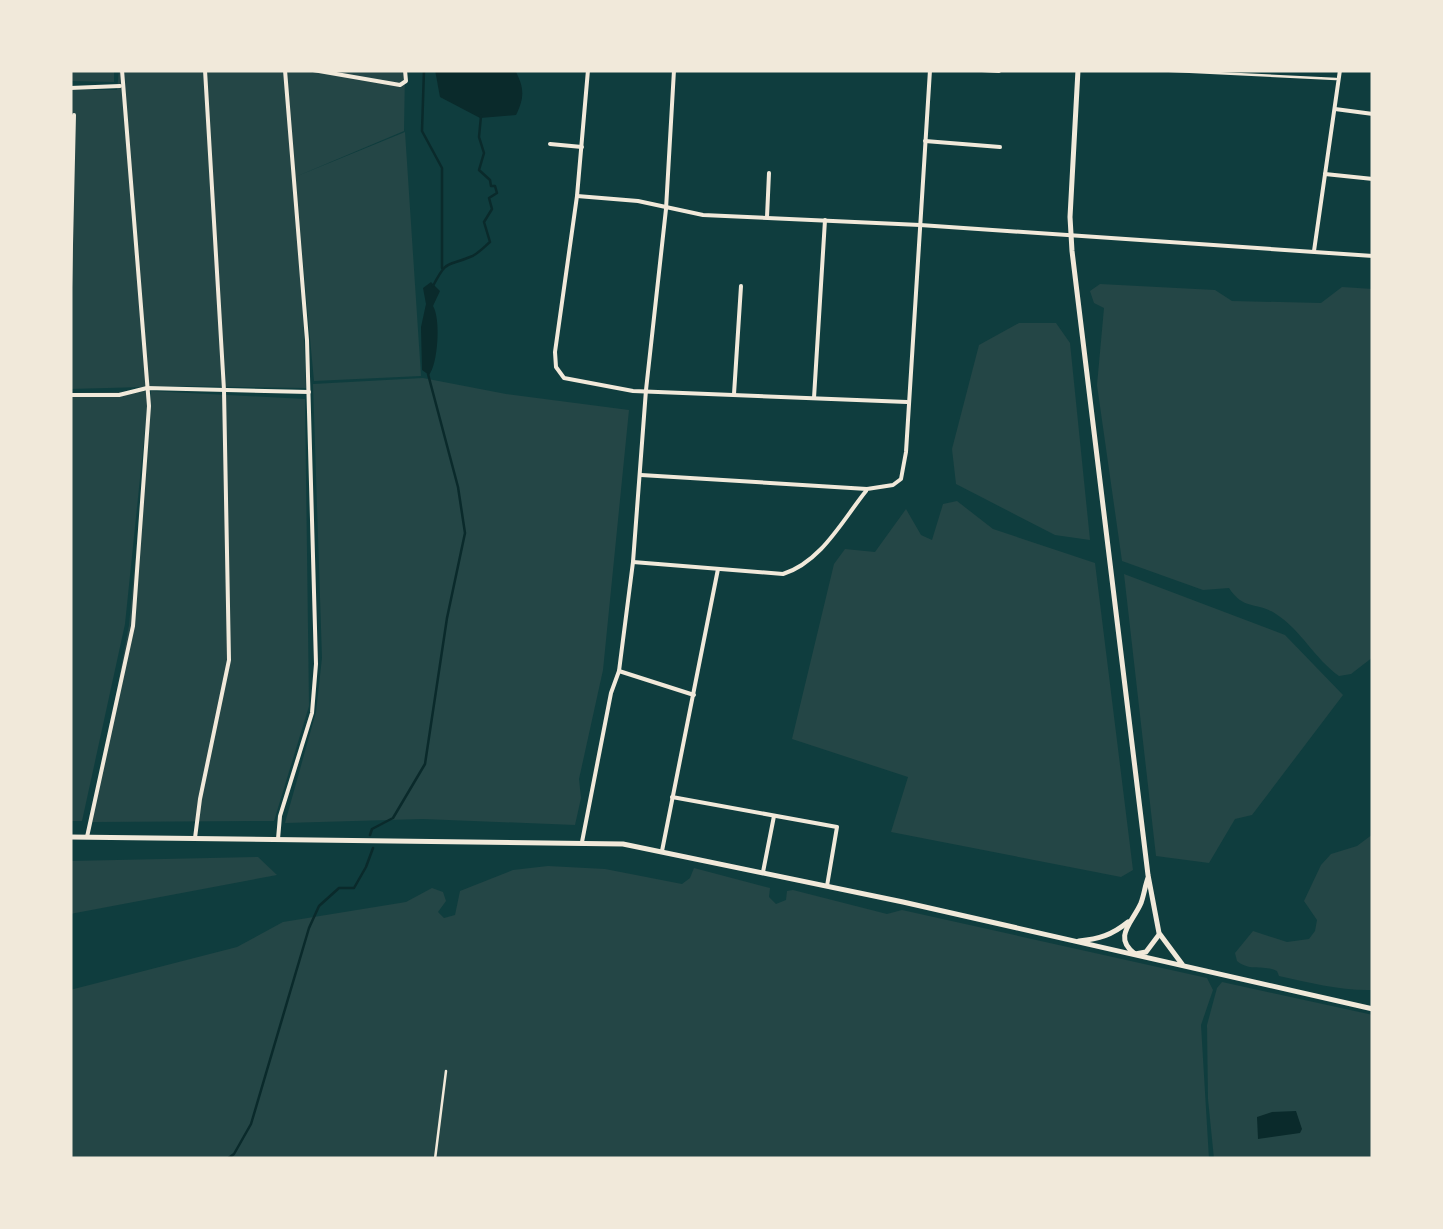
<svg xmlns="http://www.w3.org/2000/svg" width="1443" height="1229" font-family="'Nunito Sans',sans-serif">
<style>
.green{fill:#244646}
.water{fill:#0a2a2b}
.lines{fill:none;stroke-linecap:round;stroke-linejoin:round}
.stream{stroke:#0a2a2b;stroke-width:2.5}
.path{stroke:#f1e9da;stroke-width:2.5}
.service{stroke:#f1e9da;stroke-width:2.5}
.minor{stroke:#f1e9da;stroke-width:4}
.tertiary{stroke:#f1e9da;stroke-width:5}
.secondary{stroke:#f1e9da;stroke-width:5}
</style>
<rect width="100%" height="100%" fill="#0f3d3e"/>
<g class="green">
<polygon points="70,70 114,70 114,82 70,81"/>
<polygon points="119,70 405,70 404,131 295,177 405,132 421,376 314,381 300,231 306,388 180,386 70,389 70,90 117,90"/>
<path d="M 1100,284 L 1215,290 L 1232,301 L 1321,303 L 1342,287 L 1373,289 L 1373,657 L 1351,674 L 1339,676 C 1315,659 1301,630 1276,614 C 1256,601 1244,611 1229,588 L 1203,590 L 1122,561 L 1097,385 L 1104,308 L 1094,303 L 1090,291 Z"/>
<polygon points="1019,323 1056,323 1070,343 1090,540 1055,535 956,484 952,449 979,345"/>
<polygon points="423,378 506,394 629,410 603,670 579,779 581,798 575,825 423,819 285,823 316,712 322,658 313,384"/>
<polygon points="149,391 125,624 82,821 70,821 70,393"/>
<polygon points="151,391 305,399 309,706 274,821 92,822 129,625"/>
<polygon points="957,501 993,529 1095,563 1133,870 1121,877 891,832 908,777 792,739 834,564 845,549 875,552 906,509 921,535 932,540 943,504"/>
<polygon points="1124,574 1285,635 1343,695 1252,815 1235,819 1209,863 1156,856"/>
<path d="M 1373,834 L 1373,990 C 1341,991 1311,983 1279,976 L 1277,971 C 1263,964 1250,972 1237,961 L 1235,953 L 1253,931 L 1287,942 L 1309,939 L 1315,931 L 1317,920 L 1304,901 L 1321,865 L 1331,854 L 1357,846 Z"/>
<polygon points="258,857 277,875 70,914 70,861"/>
<polygon points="548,866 605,869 682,884 690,878 694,868 770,888 769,897 776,904 786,900 787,891 793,890 887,914 902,910 1207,978 1213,990 1201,1025 1209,1159 70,1159 70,990 237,947 283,922 406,902 432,888 443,892 446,901 438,912 444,918 455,915 460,891 513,870"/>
<polygon points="1222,982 1373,1015 1373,1159 1214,1159 1208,1099 1207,1025 1217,988"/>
</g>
<g class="water">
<path d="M 435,70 L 515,70 C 524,87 525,97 516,115 L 480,118 L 440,97 Z"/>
<path d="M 431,282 L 440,291 L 433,306 C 441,319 438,364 429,375 L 422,370 L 421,327 L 426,304 L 423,288 Z"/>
<polygon points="1296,1111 1302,1129 1300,1133 1258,1139 1257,1117 1272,1112"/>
</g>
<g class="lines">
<g class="stream">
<polyline points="424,70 422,131 442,168 442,268"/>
<path d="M 433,286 C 447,259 446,267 470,257 C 477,255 485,246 490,242 L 484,222 L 492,209 L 489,198 L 497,193 L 495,186 L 491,186 L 490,180 L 479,170 L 484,153 L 479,137 L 481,116"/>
<polyline points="370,835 372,829 393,818 425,764 447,618 465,533 458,487 428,374"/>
<polyline points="227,1159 234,1154 251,1124 309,928 319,906 339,888 354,888 366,867 373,848"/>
</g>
<polyline class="path" points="435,1159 446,1071"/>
<polyline class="service" points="1153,70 1336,79"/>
<g class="minor">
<polyline points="313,70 400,85 406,81 405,70"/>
<polyline points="588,70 577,196 555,352 556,367 564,378 633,391 907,402"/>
<polyline points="982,70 999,71"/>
<polyline points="70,88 120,86"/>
<polyline points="1335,109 1373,114"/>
<polyline points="925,141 1000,147"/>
<polyline points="550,144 582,147"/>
<polyline points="1325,174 1373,179"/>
<polyline points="577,196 638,201 703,215 920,225 1373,256"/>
<polyline points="767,217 769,173"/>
<polyline points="1314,251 1340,70"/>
<polyline points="70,288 74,115"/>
<polyline points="734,394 741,286"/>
<polyline points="70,395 119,395 147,388 309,392"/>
<polyline points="814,398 825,220"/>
<polyline points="641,475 867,489 893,485 901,479 906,452 930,70"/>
<path d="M 633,562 L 783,574 C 821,562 842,521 866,491"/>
<polyline points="619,671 694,695"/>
<polyline points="672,797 837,827 827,886"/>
<polyline points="87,837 133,626 149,406 122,70"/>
<polyline points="195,838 200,799 229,660 224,390 205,70"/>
<polyline points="278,839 280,816 312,713 316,664 307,340 285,70"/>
<polyline points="582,842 611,693 619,671 633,562 646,390 666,209 674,70"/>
<polyline points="662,851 718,569"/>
<polyline points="763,872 774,816"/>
</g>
<g class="tertiary">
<polyline points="1078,70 1070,217 1072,251 1148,875 1159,933 1182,964"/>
<path d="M 1148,878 C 1145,886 1144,895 1141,903 C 1133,922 1112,937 1135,954 L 1146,952 L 1158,936"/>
<path d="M 1079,941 C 1099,939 1112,935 1128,922"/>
</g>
<polyline class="secondary" points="70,837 623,844 903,902 1373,1009"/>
</g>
<rect width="1443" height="1229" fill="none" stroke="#f1e9da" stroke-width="145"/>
</svg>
